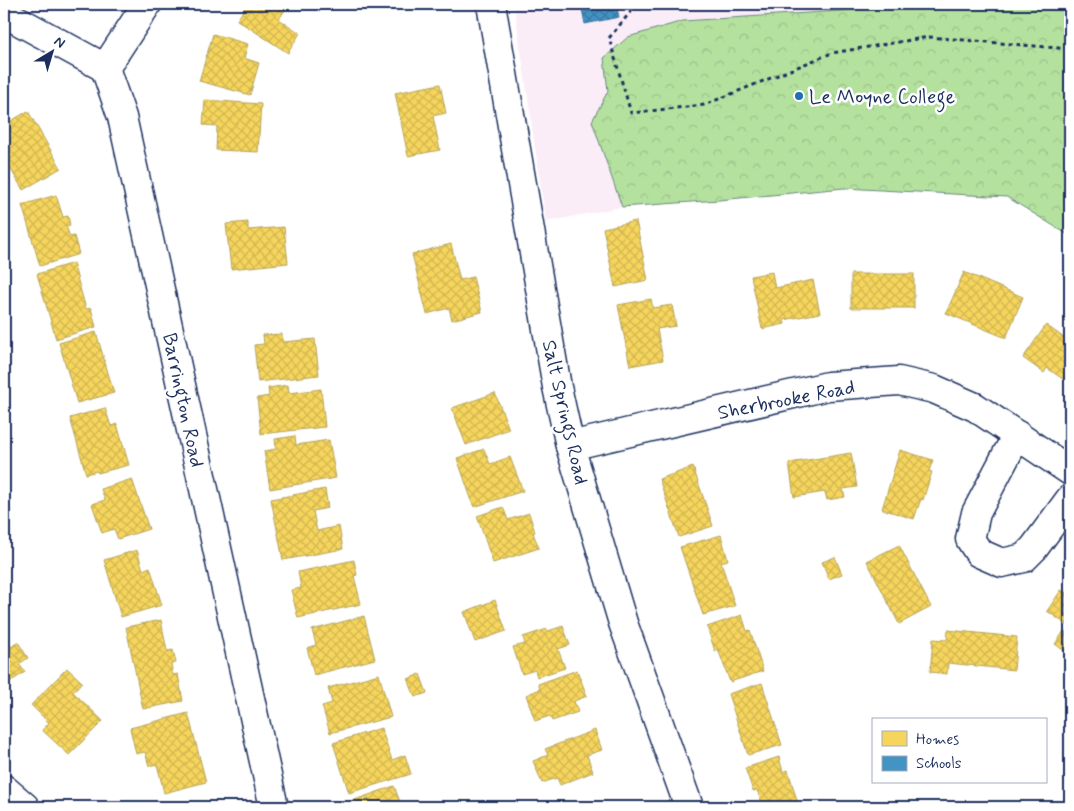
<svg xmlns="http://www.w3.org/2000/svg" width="1074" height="811" font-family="Mynerve,sans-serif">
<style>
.built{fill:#fbedf8}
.forest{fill:url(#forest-crowns);stroke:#68887e}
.homes{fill:url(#homes-cross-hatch);stroke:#b4a35d}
.schools{fill:url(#schools-cross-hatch);stroke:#3775a5}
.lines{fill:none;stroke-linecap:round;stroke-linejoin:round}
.street-casing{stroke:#1b2f5e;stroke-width:31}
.path{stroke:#1b2f5e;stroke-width:3;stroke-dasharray:4 4;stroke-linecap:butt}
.street{stroke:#fff;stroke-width:28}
.poi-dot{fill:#1f6fb2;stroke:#fff;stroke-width:2}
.labels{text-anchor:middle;stroke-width:5;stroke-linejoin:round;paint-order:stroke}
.poi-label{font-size:20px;fill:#1b2f5e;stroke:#fff;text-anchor:start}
.street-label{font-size:20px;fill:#1b2f5e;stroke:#fff}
</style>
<defs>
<pattern id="forest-crowns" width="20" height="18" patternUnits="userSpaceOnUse" patternTransform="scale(1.25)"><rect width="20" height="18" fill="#b5e19e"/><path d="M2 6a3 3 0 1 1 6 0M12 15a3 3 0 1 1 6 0" fill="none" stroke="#9bc18a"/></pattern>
<pattern id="homes-cross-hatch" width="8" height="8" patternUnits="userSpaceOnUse" patternTransform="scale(1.25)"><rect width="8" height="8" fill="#f6d55c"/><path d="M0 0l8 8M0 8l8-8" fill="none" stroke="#d2b752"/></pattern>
<pattern id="schools-cross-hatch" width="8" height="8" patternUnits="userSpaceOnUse" patternTransform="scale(1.25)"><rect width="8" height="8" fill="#4393c3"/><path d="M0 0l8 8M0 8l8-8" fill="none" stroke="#3778a2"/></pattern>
</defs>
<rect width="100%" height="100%" fill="#fff"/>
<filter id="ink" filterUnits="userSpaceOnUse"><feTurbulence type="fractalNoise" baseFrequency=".02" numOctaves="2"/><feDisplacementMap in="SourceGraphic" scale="10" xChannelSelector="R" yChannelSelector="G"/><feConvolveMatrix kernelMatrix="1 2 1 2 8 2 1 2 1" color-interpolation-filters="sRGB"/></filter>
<g filter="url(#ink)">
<polygon class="built" points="514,4 1070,4 1070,236 1008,197 844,188 719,200 622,207 546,222"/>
<polygon class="forest" points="861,4 1070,4 1070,236 1007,197 844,188 719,200 622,207 592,121 608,91 604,58 628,37 683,21 855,10"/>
<g class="homes">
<polygon points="243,4 289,4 279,19 300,33 288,53 237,20 246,6"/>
<polygon points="363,4 389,4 364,9"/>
<polygon points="213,34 248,44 244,58 259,63 250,95 199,81"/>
<polygon points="440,84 446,113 433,116 440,150 408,156 395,93"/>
<polygon points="205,100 261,104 258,152 216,150 217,126 203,125"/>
<polygon points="28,111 61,168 23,190 4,158 4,125"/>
<polygon points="56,195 63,217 68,216 70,225 66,226 70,237 74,236 79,254 40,266 22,205"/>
<polygon points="636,221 648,280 615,287 603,228"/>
<polygon points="248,222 248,230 284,227 288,263 231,269 226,224"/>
<polygon points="451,244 460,280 473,277 482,312 452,320 449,308 427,314 412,254"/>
<polygon points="73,263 86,309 91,308 96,327 56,339 37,274"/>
<polygon points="772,272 775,288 813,280 820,313 784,320 785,324 762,329 751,276"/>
<polygon points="964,272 1023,297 1006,338 946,313"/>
<rect x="851" y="274" width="63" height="34"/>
<polygon points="651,299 653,308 672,305 676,326 657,329 663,360 630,366 618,305"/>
<polygon points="1046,325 1067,340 1070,335 1070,384 1047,368 1044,373 1023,358"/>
<polygon points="96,332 114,393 77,403 59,343"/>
<polygon points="282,334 283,342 315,339 319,375 258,382 254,345 264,344 263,335"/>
<polygon points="288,385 289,393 321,389 325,427 261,434 257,398 269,396 268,388"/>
<polygon points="495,393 509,429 466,445 452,408"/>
<polygon points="105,408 111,426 117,424 129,465 98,473 97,471 86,474 70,418"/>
<polygon points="295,436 296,445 329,440 336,478 270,489 264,451 276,449 275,439"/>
<polygon points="484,449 490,464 510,457 523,491 474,507 457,458"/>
<polygon points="900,450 933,460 929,471 932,472 923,500 921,499 914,519 882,509"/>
<polygon points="851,453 857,487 843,489 845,497 827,500 825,492 794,497 789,463"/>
<polygon points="693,467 713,526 679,537 659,479"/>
<polygon points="132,479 149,529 118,539 114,529 102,533 92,504 105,500 101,489"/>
<polygon points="325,489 328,508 313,511 317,531 339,526 343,549 283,560 271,499"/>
<polygon points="503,507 508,520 529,513 535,532 533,533 539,548 493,563 477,516"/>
<polygon points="721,535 728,560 721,562 735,606 703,615 680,547"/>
<polygon points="899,545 931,607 899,624 867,561"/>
<polygon points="137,550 143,570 150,567 162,605 121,617 104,560"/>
<polygon points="835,557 842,574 829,579 822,562"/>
<polygon points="354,560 357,575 354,576 361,604 298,618 291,590 301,588 298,572"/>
<polygon points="1070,586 1070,627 1047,611 1061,590 1066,593"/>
<polygon points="495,600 506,631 475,642 464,612"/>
<polygon points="742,615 747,631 750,630 763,671 730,682 718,649 715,651 707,627"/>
<polygon points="364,616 375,659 314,675 307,648 316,645 312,630"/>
<polygon points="161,620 167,651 173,650 176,663 171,664 173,675 178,674 183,701 143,709 126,627"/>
<polygon points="563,626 570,645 558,649 565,668 537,677 535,670 522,674 513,647 525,644 523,637 547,629 548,631"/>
<polygon points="948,630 1017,637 1014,670 948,663 947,674 930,672 933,639 947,640"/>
<polygon points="1064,631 1070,635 1070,649 1067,653 1055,644"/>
<polygon points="4,636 11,647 18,642 28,658 19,664 25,672 4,686"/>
<polygon points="67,668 82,682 73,692 103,721 69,755 42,730 49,723 31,705"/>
<polygon points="577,670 587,696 574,701 578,712 552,721 550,716 535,721 526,695 540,689 538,684"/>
<polygon points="379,674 391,717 330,733 322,706 332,703 328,688"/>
<polygon points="420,674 427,693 415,697 408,679"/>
<polygon points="762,683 782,745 748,755 728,694"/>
<polygon points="188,713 206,782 164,793 157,764 149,766 145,752 136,754 130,728"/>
<polygon points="381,728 392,760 405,755 411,774 349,793 333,743"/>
<polygon points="595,730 602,750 587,755 593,772 560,785 557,778 542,783 533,761 548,755 545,749"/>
<polygon points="779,757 783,772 788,770 799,807 763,807 757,790 753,791 745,768"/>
<polygon points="394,786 402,807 351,807 349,802"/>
</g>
<polygon class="schools" points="581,4 616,4 619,17 585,24"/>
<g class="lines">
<g class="street-casing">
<g id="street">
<polyline points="491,4 557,387 570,446 623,623 689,807"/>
<polyline points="4,13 105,68"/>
<polyline points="105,68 122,117 274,807"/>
<polyline points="105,68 147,4"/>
<polyline points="1017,435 976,513 970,539 979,553 1002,563 1024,558 1034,548 1070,499"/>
<polyline points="570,446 828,386 899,381 934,389 975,407 1070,471"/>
<polyline points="4,789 25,807"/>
</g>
</g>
<polyline class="path" points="637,4 609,38 631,113 704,105 832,53 929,37 1070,49"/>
<use href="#street" class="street"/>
</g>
</g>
<circle class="poi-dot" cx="799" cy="96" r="5"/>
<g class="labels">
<g class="poi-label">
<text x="809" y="103">Le Moyne College</text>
</g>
<g class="street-label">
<text transform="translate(786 399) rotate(-11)" y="7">Sherbrooke Road</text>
<text transform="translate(184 400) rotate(78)" y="7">Barrington Road</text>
<text transform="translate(566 412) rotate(77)" y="7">Salt Springs Road</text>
</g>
</g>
<rect width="1074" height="811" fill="none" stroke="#fff" stroke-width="20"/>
<rect x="10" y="10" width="1054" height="791" fill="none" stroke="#1b2f5e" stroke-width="2" filter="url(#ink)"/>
<rect x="872" y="718" width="175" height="65" fill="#ffffff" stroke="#a4acbf"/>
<rect x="882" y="731" width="25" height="15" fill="#f6d55c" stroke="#a4acbf"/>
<text x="916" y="744" font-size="15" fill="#1b2f5e">Homes</text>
<rect x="882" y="756" width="25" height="15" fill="#4393c3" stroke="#a4acbf"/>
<text x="916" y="768" font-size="15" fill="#1b2f5e">Schools</text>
<g transform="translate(52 52) rotate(38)" stroke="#ffffff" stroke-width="4" paint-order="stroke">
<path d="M0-4L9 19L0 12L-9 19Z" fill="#1b2f5e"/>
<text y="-8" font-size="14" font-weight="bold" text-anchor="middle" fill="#1b2f5e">N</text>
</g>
</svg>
